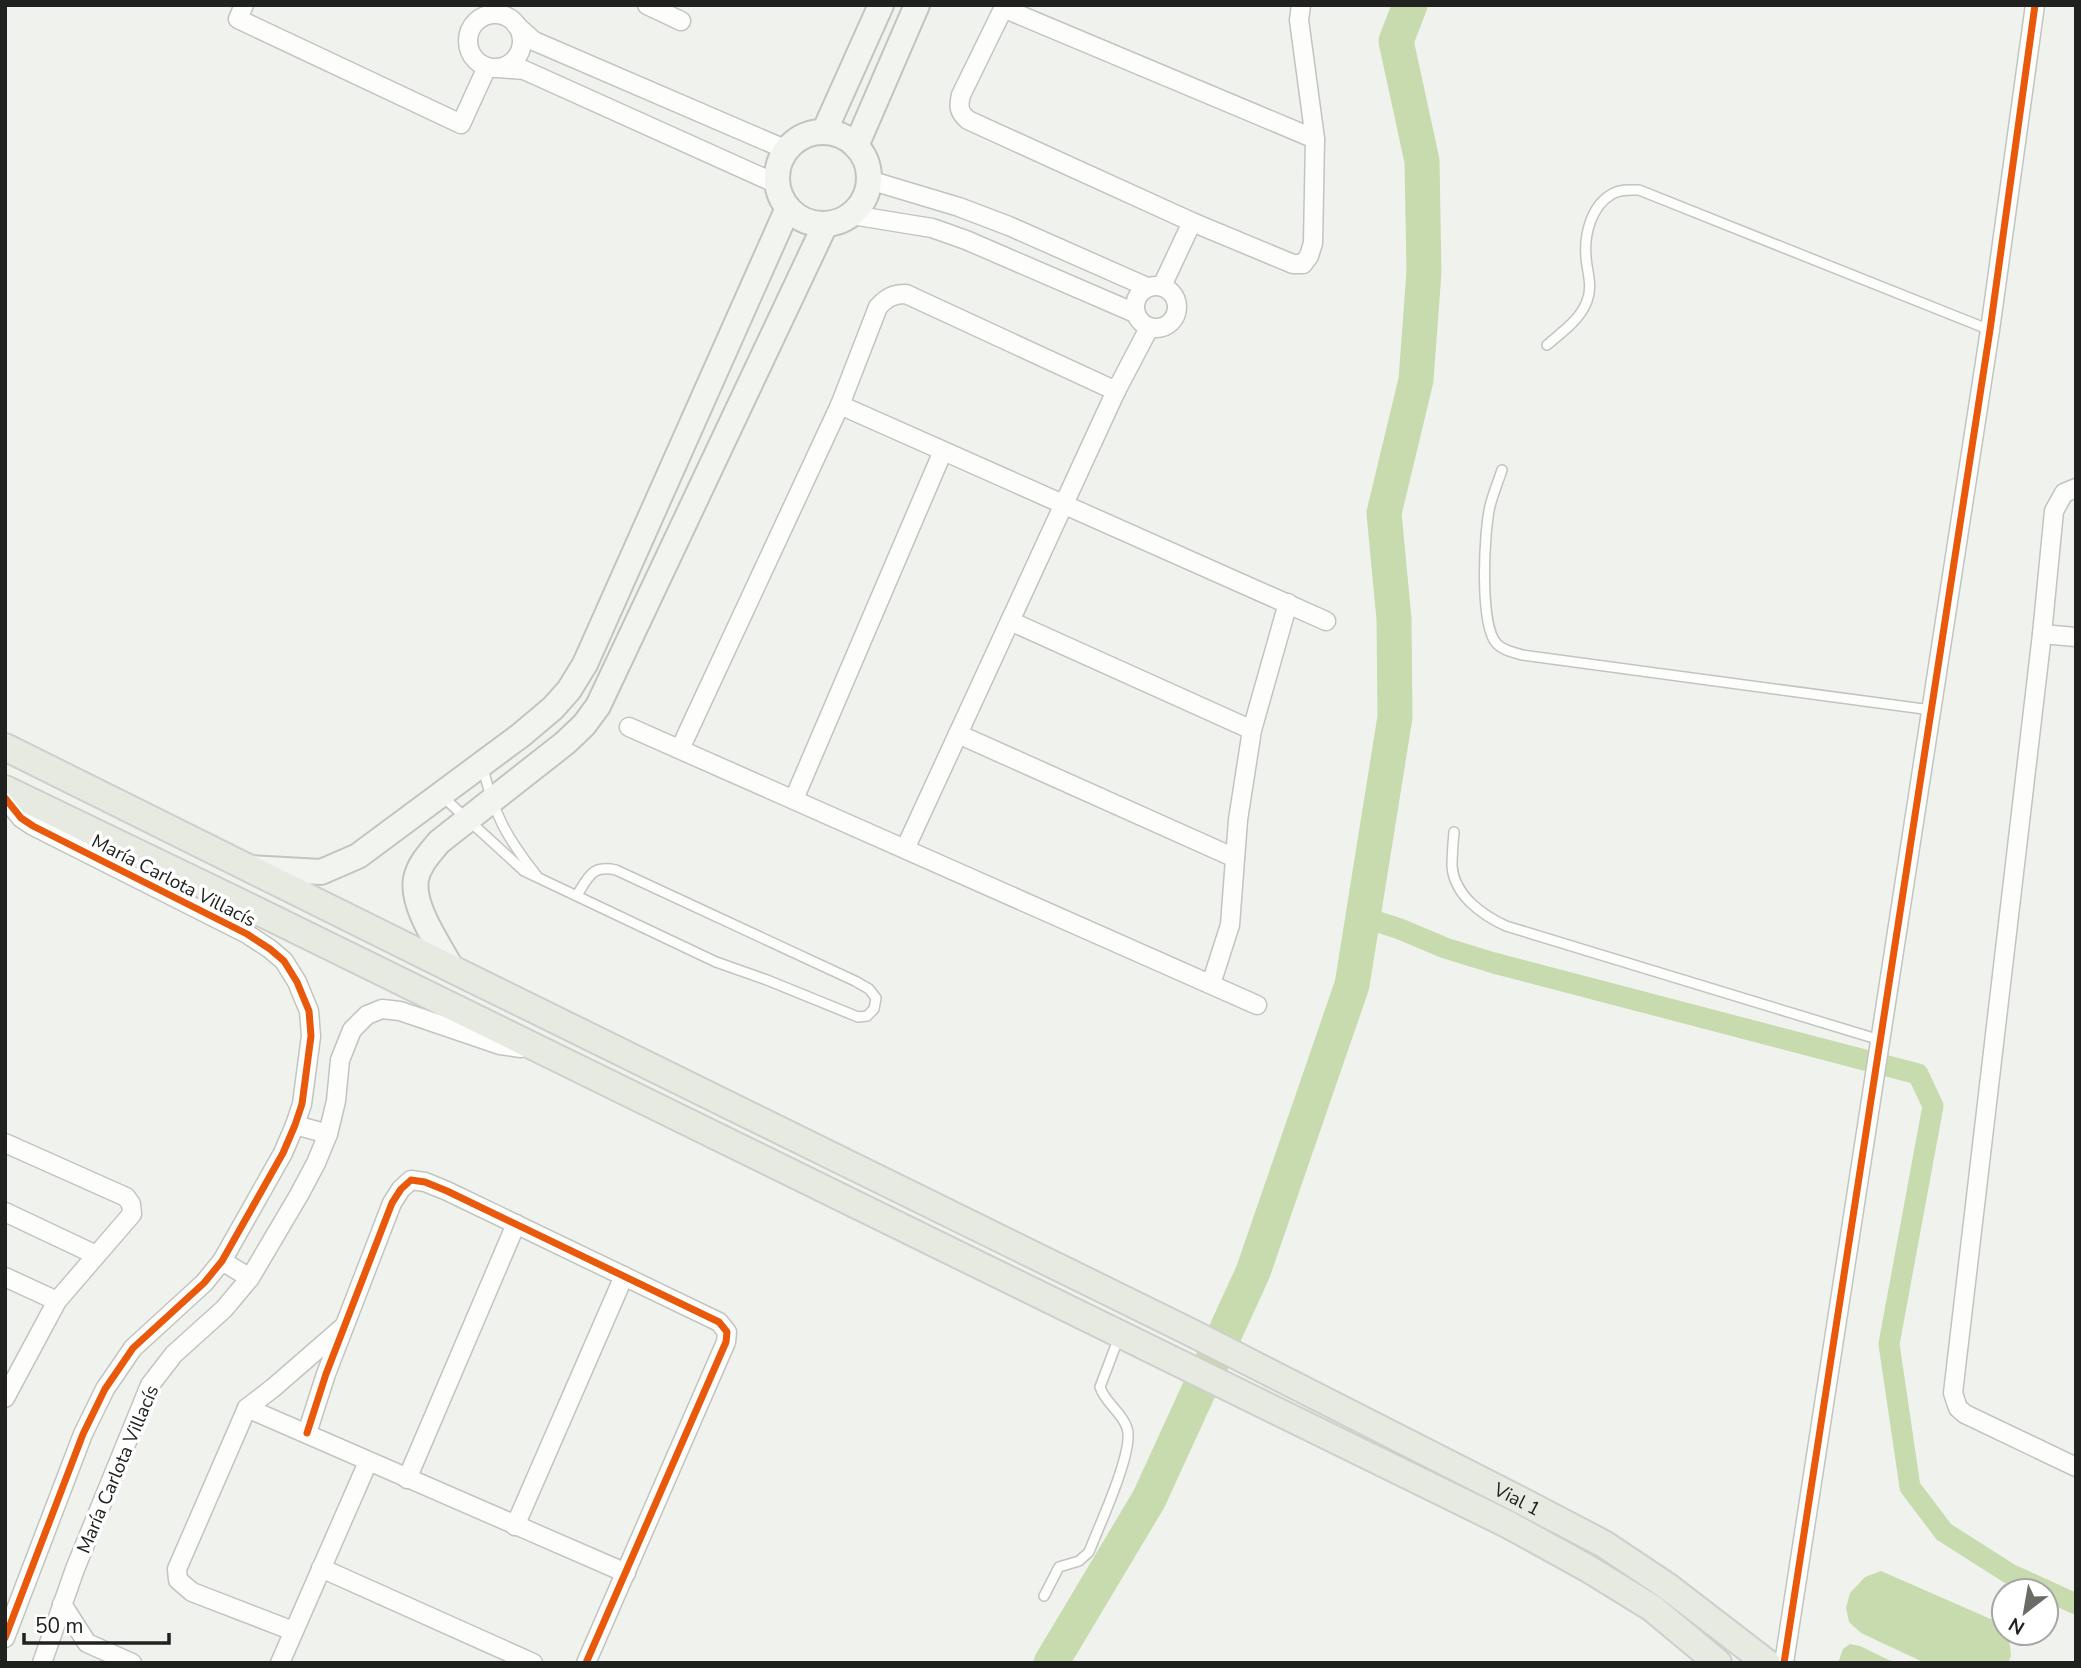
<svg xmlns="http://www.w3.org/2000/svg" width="2081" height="1668" font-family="'Nunito Sans',sans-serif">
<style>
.water{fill:#c7dbae}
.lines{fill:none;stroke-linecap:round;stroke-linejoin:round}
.canal{stroke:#c7dbae;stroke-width:21}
.river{stroke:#c7dbae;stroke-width:35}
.lane-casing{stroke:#c2c4c0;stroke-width:12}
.street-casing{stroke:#c2c4c0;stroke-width:21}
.secondary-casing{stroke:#c2c4c0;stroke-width:28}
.primary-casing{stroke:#cdcfcc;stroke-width:30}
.lane{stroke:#fdfdfc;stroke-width:9}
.street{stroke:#fdfdfc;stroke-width:18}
.secondary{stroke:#f2f4ef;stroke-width:24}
.primary{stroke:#e6eae1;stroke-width:26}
.cycleway-casing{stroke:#fff;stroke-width:11}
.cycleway{stroke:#e8590c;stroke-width:7}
.labels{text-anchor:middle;stroke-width:7;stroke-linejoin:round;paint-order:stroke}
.street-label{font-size:19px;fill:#20221f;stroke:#fff}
</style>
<rect width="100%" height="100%" fill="#f0f3ed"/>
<g class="water">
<polygon points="1881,1571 1993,1620 2009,1638 2011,1656 2008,1663 1925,1663 1861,1633 1849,1622 1846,1608 1850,1593 1865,1577"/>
<polygon points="1850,1644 1860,1646 1895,1663 1838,1663 1843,1649"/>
</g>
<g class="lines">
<polyline class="canal" points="1363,917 1400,929 1445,948 1494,963 1918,1074 1933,1106 1889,1344 1910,1487 1944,1532 2010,1574 2076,1604"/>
<polyline class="river" points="1051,1663 1149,1499 1253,1272 1352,985 1395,717 1394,619 1384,513 1416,380 1424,272 1422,161 1396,41 1410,5"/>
<g class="lane-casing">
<g id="lane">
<path d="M 1547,345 C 1562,332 1580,320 1587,301 C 1593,286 1587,272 1586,257 C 1584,235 1591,206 1612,194 C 1621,189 1630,190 1639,190 L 1990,330"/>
<path d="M 1502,470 C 1498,482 1493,494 1490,506 C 1484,531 1479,626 1497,644 C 1504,651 1513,652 1522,655 L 1931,710"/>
<path d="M 483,768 C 494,815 507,838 537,876"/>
<path d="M 443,797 L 524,871 L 716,962 L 767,980 L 858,1017 L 867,1016 L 874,1009 L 876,998 L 869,989 L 855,981 L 616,870 C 592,865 589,876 577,895"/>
<path d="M 1454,832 C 1453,843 1452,855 1452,866 C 1454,895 1482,915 1506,926 L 1880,1040"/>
<path d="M 1044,1596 L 1059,1567 L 1079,1561 L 1089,1552 C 1098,1528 1135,1450 1127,1428 C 1122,1412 1105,1403 1100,1387 L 1119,1337"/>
</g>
</g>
<g class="street-casing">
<g id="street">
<polyline points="244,5 238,19 461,124 487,67"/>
<polyline points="647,5 681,21"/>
<path d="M 1005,5 L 961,95 C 958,107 959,112 968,120 L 1192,222 L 1293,264 L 1303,264 L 1309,256 L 1313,243 L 1315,139 L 1299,20 L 1301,5"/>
<polyline points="1003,8 1315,139"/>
<circle cx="495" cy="41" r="27"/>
<polyline points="516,25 534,41 787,150"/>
<polyline points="499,68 524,70 777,184"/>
<polyline points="869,180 959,207 1009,226 1147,287"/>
<polyline points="852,215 932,228 966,240 1135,313"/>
<circle cx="1156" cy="307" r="21"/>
<polyline points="1162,286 1192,222"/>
<polyline points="840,405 1326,621"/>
<polyline points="2076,488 2064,493 2054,511 2042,634 1953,1393 1958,1408 1965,1414 2076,1467"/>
<polyline points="1010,621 1252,730"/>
<polyline points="2042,634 2076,637"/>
<polyline points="629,727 1257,1005"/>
<polyline points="958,734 1235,858"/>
<path d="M 680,749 L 840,405 L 878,307 C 886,298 893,294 906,294 L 1116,391"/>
<polyline points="5,798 21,818 33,826 247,934 270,949 284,961 297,982 309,1011 311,1036 302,1104 295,1125 283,1153 222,1261 204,1283 133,1348 105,1389 83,1434 5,1638"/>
<polyline points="794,799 943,451"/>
<polyline points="905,849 1116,391 1149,328"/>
<polyline points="1211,984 1230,925 1238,820 1252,730 1288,603"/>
<polyline points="295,1125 328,1134"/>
<polyline points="5,1143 126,1197 131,1204 132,1214 57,1301 5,1398"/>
<polyline points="5,1212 96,1255"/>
<polyline points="222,1261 250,1278"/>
<polyline points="5,1277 57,1301"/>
<polyline points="247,1408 626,1573"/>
<polyline points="307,1433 326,1374 392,1203 401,1189 411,1180 425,1182 447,1191 719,1322 727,1332 726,1342 586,1663"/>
<polyline points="407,1479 516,1224"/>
<polyline points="515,1526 624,1276"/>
<polyline points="321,1568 533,1663"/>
<polyline points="62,1604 87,1643 132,1663"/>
<polyline points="293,1631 192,1592 178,1580 177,1569 247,1408 273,1388 342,1328"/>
<polyline points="42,1663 75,1569 150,1385 174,1354 224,1309 250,1278 299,1195 316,1163 328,1134 336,1101 340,1060 352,1030 367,1015 382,1009 400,1011 500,1045 521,1048"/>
<polyline points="280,1663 368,1462"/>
<polyline points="1784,1663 1990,330 2035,5"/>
</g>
</g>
<g class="secondary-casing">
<g id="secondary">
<polyline points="824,132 881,5"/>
<circle cx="823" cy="178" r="46"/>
<polyline points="856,146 917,5"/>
<polyline points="251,868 321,872 358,856 521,735 553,708 569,690 585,664 788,208"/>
<path d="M 452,969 C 439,945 411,906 416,879 C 419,864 430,853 439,842 L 565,743 L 584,725 L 598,706 L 825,225"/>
</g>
</g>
<g class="primary-casing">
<g id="primary">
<path id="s1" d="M 5,747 L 452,969 L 1190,1332 L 1524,1502 L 1604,1544 L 1667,1586 L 1767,1663"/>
<polyline points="5,789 231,898 1509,1525 1587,1568 1652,1608 1718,1663"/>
</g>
</g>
<use href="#lane" class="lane"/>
<use href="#street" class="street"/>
<use href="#secondary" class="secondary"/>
<use href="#primary" class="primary"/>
<g class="cycleway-casing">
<g id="cycleway">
<polyline points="5,798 21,818 33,826 247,934 270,949 284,961 297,982 309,1011 311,1036 302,1104 295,1125 283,1153 222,1261 204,1283 133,1348 105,1389 83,1434 5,1638"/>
<polyline points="307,1433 326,1374 392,1203 401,1189 411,1180 425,1182 447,1191 719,1322 727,1332 726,1342 586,1663"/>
<polyline points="1784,1663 1990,330 2035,5"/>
</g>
</g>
<use href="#cycleway" class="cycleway"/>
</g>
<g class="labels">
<g class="street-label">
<text transform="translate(174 880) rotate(27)" y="7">María Carlota Villacís</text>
<text transform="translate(117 1469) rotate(-67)" y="7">María Carlota Villacís</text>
<text dy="7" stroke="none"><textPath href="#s1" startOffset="1689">Vial 1</textPath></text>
</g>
</g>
<rect width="2081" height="1668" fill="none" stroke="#20221f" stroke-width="14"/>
<g transform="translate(2025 1612) rotate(211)"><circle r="33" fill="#ffffff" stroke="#a6a7a5" stroke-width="2"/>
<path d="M0-5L12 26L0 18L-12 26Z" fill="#696b67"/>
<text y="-10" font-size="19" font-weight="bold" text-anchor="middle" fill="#20221f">N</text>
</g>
<path d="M24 1633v10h145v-10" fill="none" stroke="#20221f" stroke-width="3.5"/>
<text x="35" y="1633" font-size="21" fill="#20221f" stroke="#ffffff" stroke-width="5" paint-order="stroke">50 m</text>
</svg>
